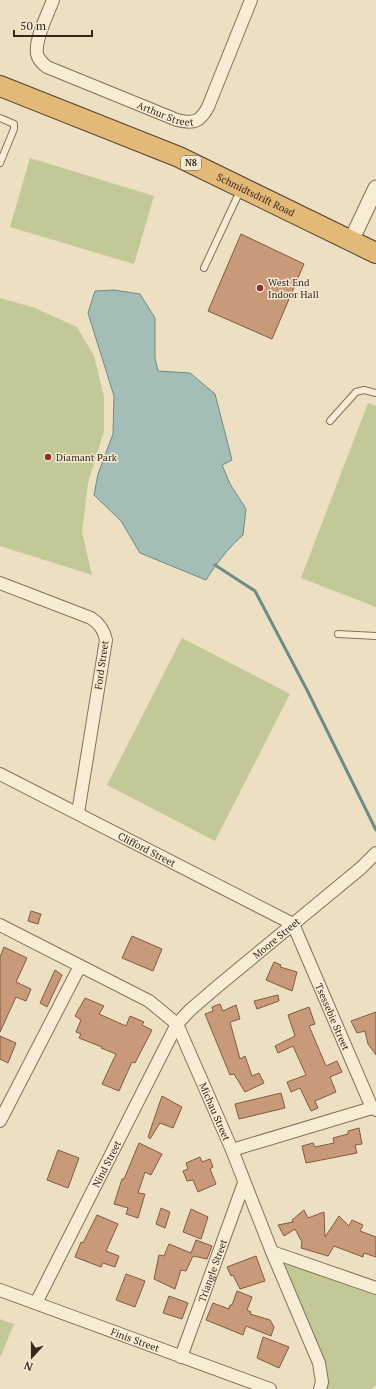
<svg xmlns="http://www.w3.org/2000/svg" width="376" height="1389" font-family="'PT Serif',serif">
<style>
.grass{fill:#c3c996}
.water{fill:#a4beb7;stroke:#6c8c84}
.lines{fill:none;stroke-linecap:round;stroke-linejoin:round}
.stream{stroke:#6c8c84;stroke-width:3}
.building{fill:#c89a79;stroke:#825b41}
.service-casing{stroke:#84705a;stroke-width:8}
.minor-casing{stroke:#84705a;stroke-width:14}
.tertiary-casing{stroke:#84705a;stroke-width:17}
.trunk-casing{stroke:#523f2e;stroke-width:22}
.service{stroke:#f7edd4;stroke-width:6}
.minor{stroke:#f7edd4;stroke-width:12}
.tertiary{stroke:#f7edd4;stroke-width:15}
.trunk{stroke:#e3b978;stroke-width:20}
.poi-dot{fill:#902d2e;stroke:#f3e9d1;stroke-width:1.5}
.labels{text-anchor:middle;stroke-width:3;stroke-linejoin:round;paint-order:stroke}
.shield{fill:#f3e9d1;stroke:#6e6353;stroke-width:1}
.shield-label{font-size:9px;font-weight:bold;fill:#35291d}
.street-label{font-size:10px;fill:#35291d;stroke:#f3e9d1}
.poi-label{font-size:10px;fill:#35291d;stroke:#f3e9d1;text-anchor:start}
</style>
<rect width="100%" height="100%" fill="#ecdfc2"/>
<g class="grass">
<polygon points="30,158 154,196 134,264 10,227"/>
<polygon points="0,298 35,308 77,327 94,356 104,397 104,431 88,483 82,532 92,575 0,546"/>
<polygon points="368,403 376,406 376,607 301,578"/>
<polygon points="182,638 290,694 215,841 107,785"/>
<polygon points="281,1261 376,1294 376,1385 371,1389 324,1389"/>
<polygon points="0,1319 14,1324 1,1356 0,1356"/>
</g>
<path class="water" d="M 114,290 L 140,294 L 155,318 L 155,358 L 158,371 L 190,373 L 215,394 L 232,460 L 222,465 L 230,484 L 246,509 L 243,535 C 228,548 217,563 206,580 L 140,553 L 121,521 L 94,495 L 98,474 L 113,434 L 114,396 L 88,313 L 95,291 Z"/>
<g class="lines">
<polyline class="stream" points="215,565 255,591 307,690 376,830"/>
</g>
<g class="building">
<polygon points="241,234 304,264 272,339 208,311"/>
<polygon points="31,911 41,914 38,924 28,921"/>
<polygon points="132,936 162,949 153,971 122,958"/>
<polygon points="4,947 27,958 16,982 31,989 26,1001 16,997 0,1032 0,957"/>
<polygon points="274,962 281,965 280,967 297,972 292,991 266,980"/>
<polygon points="55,970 62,975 47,1007 40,1003"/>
<polygon points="278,995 279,1001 257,1009 254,1001"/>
<polygon points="85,998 104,1006 99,1014 126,1026 130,1016 144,1022 142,1025 152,1030 135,1063 132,1062 119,1091 102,1084 116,1054 101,1048 102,1047 79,1038 81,1034 76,1032 81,1020 75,1016"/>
<polygon points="220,1004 223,1011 236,1005 240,1019 230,1022 240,1059 245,1056 252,1076 259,1073 264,1083 245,1092 234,1074 230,1075 205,1014 213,1011 212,1007"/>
<polygon points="309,1007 315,1024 309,1026 326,1066 337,1061 342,1072 330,1077 336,1092 315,1101 318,1108 311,1111 300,1088 291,1092 287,1082 306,1075 293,1046 278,1053 275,1046 295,1036 288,1015"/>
<polygon points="376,1012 376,1055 368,1044 365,1031 357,1033 351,1021"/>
<polygon points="0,1036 16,1043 8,1063 0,1059"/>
<polygon points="281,1093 285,1108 239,1119 235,1104"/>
<polygon points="162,1096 182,1107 173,1128 160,1123 150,1139 148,1137"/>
<polygon points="359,1128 362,1144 355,1145 357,1153 306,1163 302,1146 313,1143 315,1147 334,1143 333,1138 348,1134 348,1131"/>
<polygon points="139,1143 162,1154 151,1175 145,1172 138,1193 145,1194 138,1218 126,1214 128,1208 114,1204 122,1179 124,1179"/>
<polygon points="58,1150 79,1158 68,1188 47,1180"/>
<polygon points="200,1157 202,1162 210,1159 213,1167 210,1169 216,1184 198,1192 193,1180 187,1181 183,1171 188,1169 186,1163"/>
<polygon points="161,1208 170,1212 165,1228 156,1224"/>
<polygon points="191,1209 208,1217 201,1239 183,1232"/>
<polygon points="304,1210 308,1218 324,1212 325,1237 339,1216 349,1226 352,1220 363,1225 360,1231 376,1237 376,1257 364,1253 363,1257 334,1246 328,1256 301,1248 302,1242 295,1229 284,1236 278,1225 293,1222 292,1220"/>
<polygon points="97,1215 118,1224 106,1251 119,1256 115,1267 103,1263 101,1267 75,1257 81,1242 83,1243"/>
<polygon points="196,1240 212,1246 207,1259 193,1256 186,1271 181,1270 175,1289 154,1279 159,1255 164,1256 169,1244 191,1253"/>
<polygon points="256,1256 265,1281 240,1289 233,1275 231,1276 227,1267"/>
<polygon points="126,1274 145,1281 135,1307 116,1300"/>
<polygon points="237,1291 252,1297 247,1310 251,1312 250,1314 270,1320 274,1327 271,1336 246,1326 243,1335 206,1320 213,1303 229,1309 230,1305 232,1305"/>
<polygon points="169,1296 188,1303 182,1319 163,1313"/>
<polygon points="263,1337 289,1347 279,1368 257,1358"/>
</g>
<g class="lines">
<g class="service-casing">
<g id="service">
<polyline points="0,118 14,124 14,129 0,163"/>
<polyline points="204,268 240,191"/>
<polyline points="330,421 356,392 364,390 376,393"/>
<polyline points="338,634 376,636"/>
</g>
</g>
<g class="minor-casing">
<g id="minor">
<path id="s1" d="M 53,0 C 48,14 32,44 38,57 C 40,61 43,64 47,67 L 177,120 C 194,124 200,122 208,107 L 251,0"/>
<path d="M 0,583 L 91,618 C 100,624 104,630 106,640 L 78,813"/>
<path id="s2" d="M 0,774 L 293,924 L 372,1108"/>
<path id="s3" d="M 0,925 L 149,1001 L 177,1024 L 232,1150 L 272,1252 L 319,1363 L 322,1382 L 320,1389"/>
<polyline points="0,1121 80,966"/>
<polyline points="232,1150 372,1108 376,1110"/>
<polyline points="272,1252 376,1288"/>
<path id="s4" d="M 0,1290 L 270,1389"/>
<path id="s5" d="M 36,1303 L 177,1024 L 190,1010 L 218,986 L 361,868 L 376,853"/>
<path id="s6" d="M 181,1357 L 244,1183"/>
</g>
</g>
<g class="tertiary-casing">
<polyline id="tertiary" points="351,241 376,188"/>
</g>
<g class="trunk-casing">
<g id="trunk">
<path id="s7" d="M 0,86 L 179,157 L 376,253"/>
</g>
</g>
<use href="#service" class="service"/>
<use href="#minor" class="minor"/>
<use href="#tertiary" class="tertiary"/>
<use href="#trunk" class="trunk"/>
</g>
<g class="poi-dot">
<circle cx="260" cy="288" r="4"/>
<circle cx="48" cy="457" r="4"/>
</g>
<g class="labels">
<rect class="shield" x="181" y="156" width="20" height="14" rx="3"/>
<g class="shield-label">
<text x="191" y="166">N8</text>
</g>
<g class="street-label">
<text dy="4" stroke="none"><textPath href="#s1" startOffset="201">Arthur Street</textPath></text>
<text dy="4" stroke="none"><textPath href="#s7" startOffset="278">Schmidtsdrift Road</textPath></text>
<text transform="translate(101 665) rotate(-82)" y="4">Ford Street</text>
<text dy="4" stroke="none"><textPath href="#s2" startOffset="165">Clifford Street</textPath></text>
<text dy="4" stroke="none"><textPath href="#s5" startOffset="444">Moore Street</textPath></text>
<text dy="4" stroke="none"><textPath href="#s2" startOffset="430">Tsessebie Street</textPath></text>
<text dy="4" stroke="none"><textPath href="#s3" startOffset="299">Michau Street</textPath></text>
<text dy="4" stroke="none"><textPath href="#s5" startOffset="156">Nind Street</textPath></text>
<text dy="4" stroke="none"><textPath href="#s6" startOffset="92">Triangle Street</textPath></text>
<text dy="4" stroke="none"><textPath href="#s4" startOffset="144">Finis Street</textPath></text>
</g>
<g class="poi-label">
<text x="268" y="286">West End<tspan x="268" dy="12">Indoor Hall</tspan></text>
<text x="56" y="461">Diamant Park</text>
</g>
</g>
<g transform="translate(32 1357) rotate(201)" stroke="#f3e9d1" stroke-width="3" paint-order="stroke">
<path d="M0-3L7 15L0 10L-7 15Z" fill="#35291d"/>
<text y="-6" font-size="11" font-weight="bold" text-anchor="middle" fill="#35291d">N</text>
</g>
<path d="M14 30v6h78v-6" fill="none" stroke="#35291d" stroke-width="2"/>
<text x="20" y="30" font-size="12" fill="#35291d" stroke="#f3e9d1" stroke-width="3" paint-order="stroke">50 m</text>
</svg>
